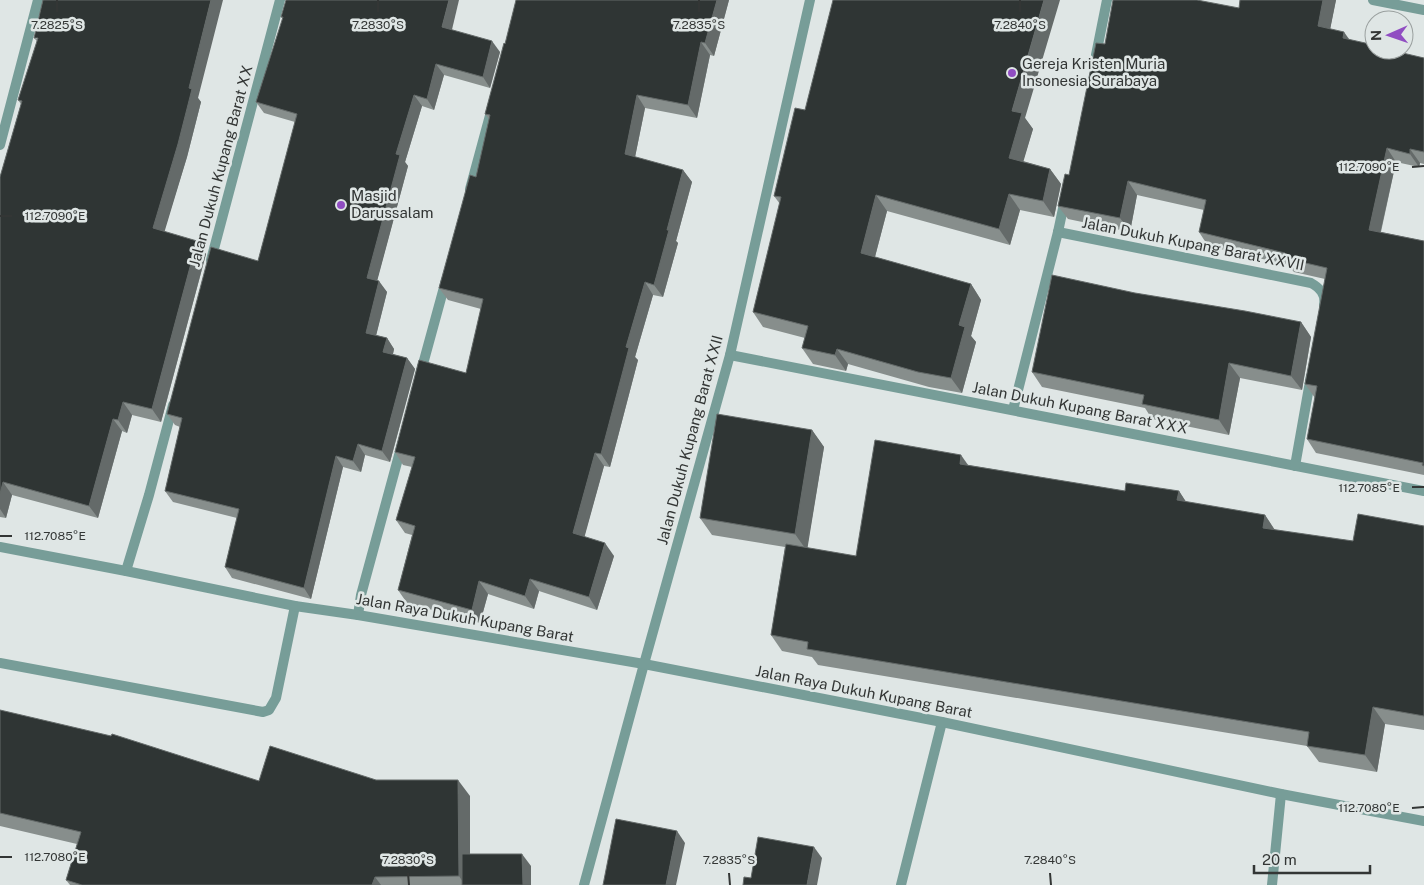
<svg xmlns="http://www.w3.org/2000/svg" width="1424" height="885" font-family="'Public Sans',sans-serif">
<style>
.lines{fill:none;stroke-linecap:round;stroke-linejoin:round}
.service{stroke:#779d98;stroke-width:10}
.minor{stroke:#779d98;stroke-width:10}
.tertiary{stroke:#779d98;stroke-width:10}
.wall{fill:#878e8c}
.shaded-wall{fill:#646a69}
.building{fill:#2f3534;stroke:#646a69}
.ticks{fill:none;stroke:#333635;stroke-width:2}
.poi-dot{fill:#904dc2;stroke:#dfe6e5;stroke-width:2}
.labels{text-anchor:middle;stroke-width:5;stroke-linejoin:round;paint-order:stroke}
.poi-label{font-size:15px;fill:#333635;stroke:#dfe6e5;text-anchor:start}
.street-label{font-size:15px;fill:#333635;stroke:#dfe6e5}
.ticks-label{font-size:12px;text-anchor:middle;fill:#333635;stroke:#dfe6e5;stroke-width:5;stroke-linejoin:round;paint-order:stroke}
</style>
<rect width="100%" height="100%" fill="#dfe6e5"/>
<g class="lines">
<polyline class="service" points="1272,885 1281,794"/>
<g class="minor">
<polyline points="1373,0 1424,10"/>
<polyline points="1096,55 1107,0"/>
<polyline points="0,145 38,0"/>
<polyline points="470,189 492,108"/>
<path d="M 1058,232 L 1311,283 C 1320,288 1326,294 1324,305"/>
<polyline points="211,260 280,0"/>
<polyline points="730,355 1424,491"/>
<polyline points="420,375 446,280"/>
<polyline points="1013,410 1058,232 1065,199"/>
<polyline points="1295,466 1311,376"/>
<polyline points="126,571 149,495 173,405"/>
<polyline points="358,615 361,595 402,444"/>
<polyline points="0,663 263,712 269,710 276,698 295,606"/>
<polyline points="584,885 644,664 730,355 810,0"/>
<polyline points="901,885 942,722"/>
</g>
<polyline class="tertiary" points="0,547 126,571 295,606 358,615 644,664 942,722 1281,794 1424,821"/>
</g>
<g class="wall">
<polygon points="729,0 714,56 710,55 697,118 645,108 635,157 683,170 692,182 676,241 678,243 663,297 653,295 635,357 638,360 610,467 604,466 584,537 614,556 597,610 539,591 534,609 488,594 480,623 407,603 398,590 412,535 405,533 396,520 412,467 403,465 395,452 466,373 481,309 448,300 439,288 476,177 489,119 485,114 505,44"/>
<polygon points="1240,0 1336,0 1330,29 1350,40 1374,50 1424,58 1424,164 1420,163 1419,167 1396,162 1381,232 1424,241 1424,475 1316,453 1307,439 1315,398 1305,384 1325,279 1294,272 1288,265 1208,246 1199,232 1204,210 1137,195 1130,232 1068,219 1058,206 1069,175 1105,44 1239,8"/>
<polygon points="281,17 452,30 500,52 490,88 444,75 434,110 422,106 405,162 408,166 377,280 387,292 376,335 387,338 394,349 393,354 407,358 415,369 390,462 365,455 361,472 343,467 311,599 232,578 225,567 237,518 173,502 165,491 180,427 175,425 167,414 258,261 295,122 264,113 256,102 283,19"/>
<polygon points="34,38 198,98 201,102 187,157 164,231 206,254 161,422 132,415 127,433 122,431 98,518 12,495 6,518 0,517 0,177 21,104 18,100 37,41"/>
<polygon points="805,110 1025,118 1033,129 1023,161 1050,169 1061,184 1054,217 1020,210 1010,245 887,211 875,257 971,284 981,300 971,336 976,342 962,393 929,387 848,364 846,371 813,364 802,348 805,338 763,327 753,312 780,204 774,196"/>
<polygon points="1135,293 1301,322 1311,337 1302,390 1240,378 1229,435 1152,419 1145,408 1042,387 1032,372"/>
<polygon points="812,430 824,447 807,548 856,556 968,465 1125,491 1179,491 1186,502 1265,515 1275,530 1353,541 1424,526 1424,730 1385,724 1377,772 1319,762 1307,746 818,665 812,657 782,651 771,635 785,547 712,535 700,518"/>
<polygon points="0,710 259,781 376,780 470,796 470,854 531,866 531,885 70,885 66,880 77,844 0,826"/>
</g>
<g class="shaded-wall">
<polygon points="211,0 223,0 198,98 201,102 187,157 162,240 153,228"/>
<polygon points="449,0 459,0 450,38 442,27"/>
<polygon points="717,0 729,0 714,56 705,43"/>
<polygon points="1044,0 1060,0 1025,118 1033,129 1020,173 1009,158 1012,111"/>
<polygon points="1323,0 1336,0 1328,40 1318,26"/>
<polygon points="1344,32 1354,46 1343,38"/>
<polygon points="492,41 500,52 490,88 483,77"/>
<polygon points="701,42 710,55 697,118 688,105"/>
<polygon points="436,64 444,75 434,110 427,99"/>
<polygon points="414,95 422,106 405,162 408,166 375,289 367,278 396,154"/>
<polygon points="637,95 645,108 633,167 625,154"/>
<polygon points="1387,148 1396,162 1378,243 1369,230"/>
<polygon points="1410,149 1420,163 1419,167 1410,154"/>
<polygon points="1050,169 1061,184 1054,217 1043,201"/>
<polygon points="683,170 692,182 676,241 678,243 663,297 654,285 667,230"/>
<polygon points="1128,181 1137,195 1130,232 1120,218"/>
<polygon points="1009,194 1020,210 1010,245 999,229"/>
<polygon points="876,195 887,211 872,268 861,253"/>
<polygon points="197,241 206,254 161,422 152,409"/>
<polygon points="379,281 387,292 374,344 366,333"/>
<polygon points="645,282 653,295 635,357 638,360 610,467 601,454 626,347"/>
<polygon points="971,284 981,300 971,336 976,342 962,393 951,378 959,325"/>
<polygon points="1301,322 1311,337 1302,390 1291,376"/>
<polygon points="387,338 394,349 391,363 383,352"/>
<polygon points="837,349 848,364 846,371 835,355"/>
<polygon points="407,358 415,369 390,462 382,451"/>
<polygon points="1229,363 1240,378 1229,435 1219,420"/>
<polygon points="123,402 132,415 127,433 118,420"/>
<polygon points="113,419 122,431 98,518 89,506"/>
<polygon points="812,430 824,447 807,551 795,534"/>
<polygon points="358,444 365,455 361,472 353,461"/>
<polygon points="595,453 604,466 582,546 573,533"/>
<polygon points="961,455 973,472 960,464"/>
<polygon points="336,456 343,467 311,599 304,588"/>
<polygon points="3,482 12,495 6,518 0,509 0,494"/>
<polygon points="1179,491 1190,508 1177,500"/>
<polygon points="1265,515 1276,532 1263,528"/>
<polygon points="605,543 614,556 597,610 589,597"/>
<polygon points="530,579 539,591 534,609 525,596"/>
<polygon points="479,581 488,594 480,623 472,610"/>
<polygon points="1373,707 1385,724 1377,772 1365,755"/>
<polygon points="458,780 470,796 470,885 465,885 459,876"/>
<polygon points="677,831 685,843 676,885 666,885"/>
<polygon points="814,847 822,858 817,885 807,885"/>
<polygon points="522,854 531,866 531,885 523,885"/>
<polygon points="375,877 381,885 372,885"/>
</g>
<g class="building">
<polygon points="43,0 211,0 189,88 192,89 178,144 153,228 197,241 152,409 123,402 118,420 113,419 89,506 3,482 0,494 0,177 22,101 18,100 38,38 34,38"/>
<polygon points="286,0 449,0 442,27 492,41 483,77 436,64 427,99 414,95 396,154 400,155 367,278 379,281 366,333 387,338 383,352 407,358 382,451 358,444 353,461 336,456 304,588 225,567 239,509 165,491 182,418 167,414 211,247 258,261 297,114 256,102 283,17 281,17"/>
<polygon points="516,0 717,0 705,43 701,42 688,105 637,95 625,154 683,170 667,230 669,230 654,285 645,282 626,347 629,348 601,454 595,453 573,533 605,543 589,597 530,579 525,596 479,581 472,610 398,590 415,526 396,520 415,457 395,452 419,360 466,373 483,299 439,288 470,175 476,177 490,115 485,114 504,43 505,44"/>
<polygon points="833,0 1044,0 1012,111 1022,113 1009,158 1050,169 1043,201 1009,194 999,229 876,195 861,253 971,284 959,325 965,327 951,378 918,372 837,349 835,355 802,348 808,326 753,312 781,197 774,196 795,108 805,110"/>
<polygon points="1113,0 1197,0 1239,8 1240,0 1323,0 1318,26 1344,32 1343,38 1374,45 1374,50 1390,50 1424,58 1424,152 1410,149 1410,154 1387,148 1369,230 1424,241 1424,466 1422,465 1423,463 1307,439 1317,386 1305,384 1327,268 1284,258 1285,253 1199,232 1206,200 1128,181 1120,218 1058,206 1065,174 1069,175 1096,43 1105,44"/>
<polygon points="1052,275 1135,293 1245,311 1301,322 1291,376 1229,363 1219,420 1142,404 1144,395 1032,372"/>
<polygon points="717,414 812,430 795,534 700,518"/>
<polygon points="875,440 961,455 960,464 1125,491 1126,483 1179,491 1177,500 1265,515 1263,528 1353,541 1358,514 1424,526 1424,716 1373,707 1365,755 1307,746 1309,732 807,649 808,642 771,635 786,544 856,556"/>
<polygon points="0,710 111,736 112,734 259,781 270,746 376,780 458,780 459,876 375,877 372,885 82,885 66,880 81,832 0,813"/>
<polygon points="616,819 677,831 666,885 603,885"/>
<polygon points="758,837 814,847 807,885 743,885 744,877 751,878"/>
<polygon points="462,854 522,854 523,885 462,885"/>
</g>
<path class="ticks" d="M 57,0 L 57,12M 378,0 L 378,12M 699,0 L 699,12M 1020,0 L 1020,12M 1412,167 L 1424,166M 0,216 L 12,216M 1412,487 L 1424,487M 0,536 L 12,536M 1412,808 L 1424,807M 0,857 L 12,857M 408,873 L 409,885M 729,873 L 730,885M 1050,873 L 1051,885"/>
<g class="poi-dot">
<circle cx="1012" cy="73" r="5"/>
<circle cx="341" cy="205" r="5"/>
</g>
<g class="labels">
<g class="poi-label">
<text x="1022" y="69">Gereja Kristen Muria<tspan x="1022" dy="17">Insonesia Surabaya</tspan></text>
<text x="351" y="201">Masjid<tspan x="351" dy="17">Darussalam</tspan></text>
</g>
<g class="street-label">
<text transform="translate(221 166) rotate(-75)" y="5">Jalan Dukuh Kupang Barat XX</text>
<text transform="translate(1193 244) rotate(11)" y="5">Jalan Dukuh Kupang Barat XXVII</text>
<text transform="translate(1080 408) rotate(11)" y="5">Jalan Dukuh Kupang Barat XXX</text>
<text transform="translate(690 440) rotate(-75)" y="5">Jalan Dukuh Kupang Barat XXII</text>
<text transform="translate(465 618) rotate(10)" y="5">Jalan Raya Dukuh Kupang Barat</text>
<text transform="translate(864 692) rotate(11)" y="5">Jalan Raya Dukuh Kupang Barat</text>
</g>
</g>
<g class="ticks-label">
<text x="57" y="29">7.2825°S</text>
<text x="378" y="29">7.2830°S</text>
<text x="699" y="29">7.2835°S</text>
<text x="1020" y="29">7.2840°S</text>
<text x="1369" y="171">112.7090°E</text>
<text x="55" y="220">112.7090°E</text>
<text x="1369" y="492">112.7085°E</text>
<text x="55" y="540">112.7085°E</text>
<text x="1369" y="812">112.7080°E</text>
<text x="55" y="861">112.7080°E</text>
<text x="408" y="864">7.2830°S</text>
<text x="729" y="864">7.2835°S</text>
<text x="1050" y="864">7.2840°S</text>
</g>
<g transform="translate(1389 35) rotate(268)"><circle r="24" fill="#dfe6e5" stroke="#9aa09f"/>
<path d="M0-4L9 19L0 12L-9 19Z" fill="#904dc2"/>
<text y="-8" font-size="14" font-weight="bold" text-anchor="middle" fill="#333635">N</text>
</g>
<path d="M1254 865v8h116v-8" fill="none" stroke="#333635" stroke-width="2.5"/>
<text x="1262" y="865" font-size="15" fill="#333635" stroke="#dfe6e5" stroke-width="4" paint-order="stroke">20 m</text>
</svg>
